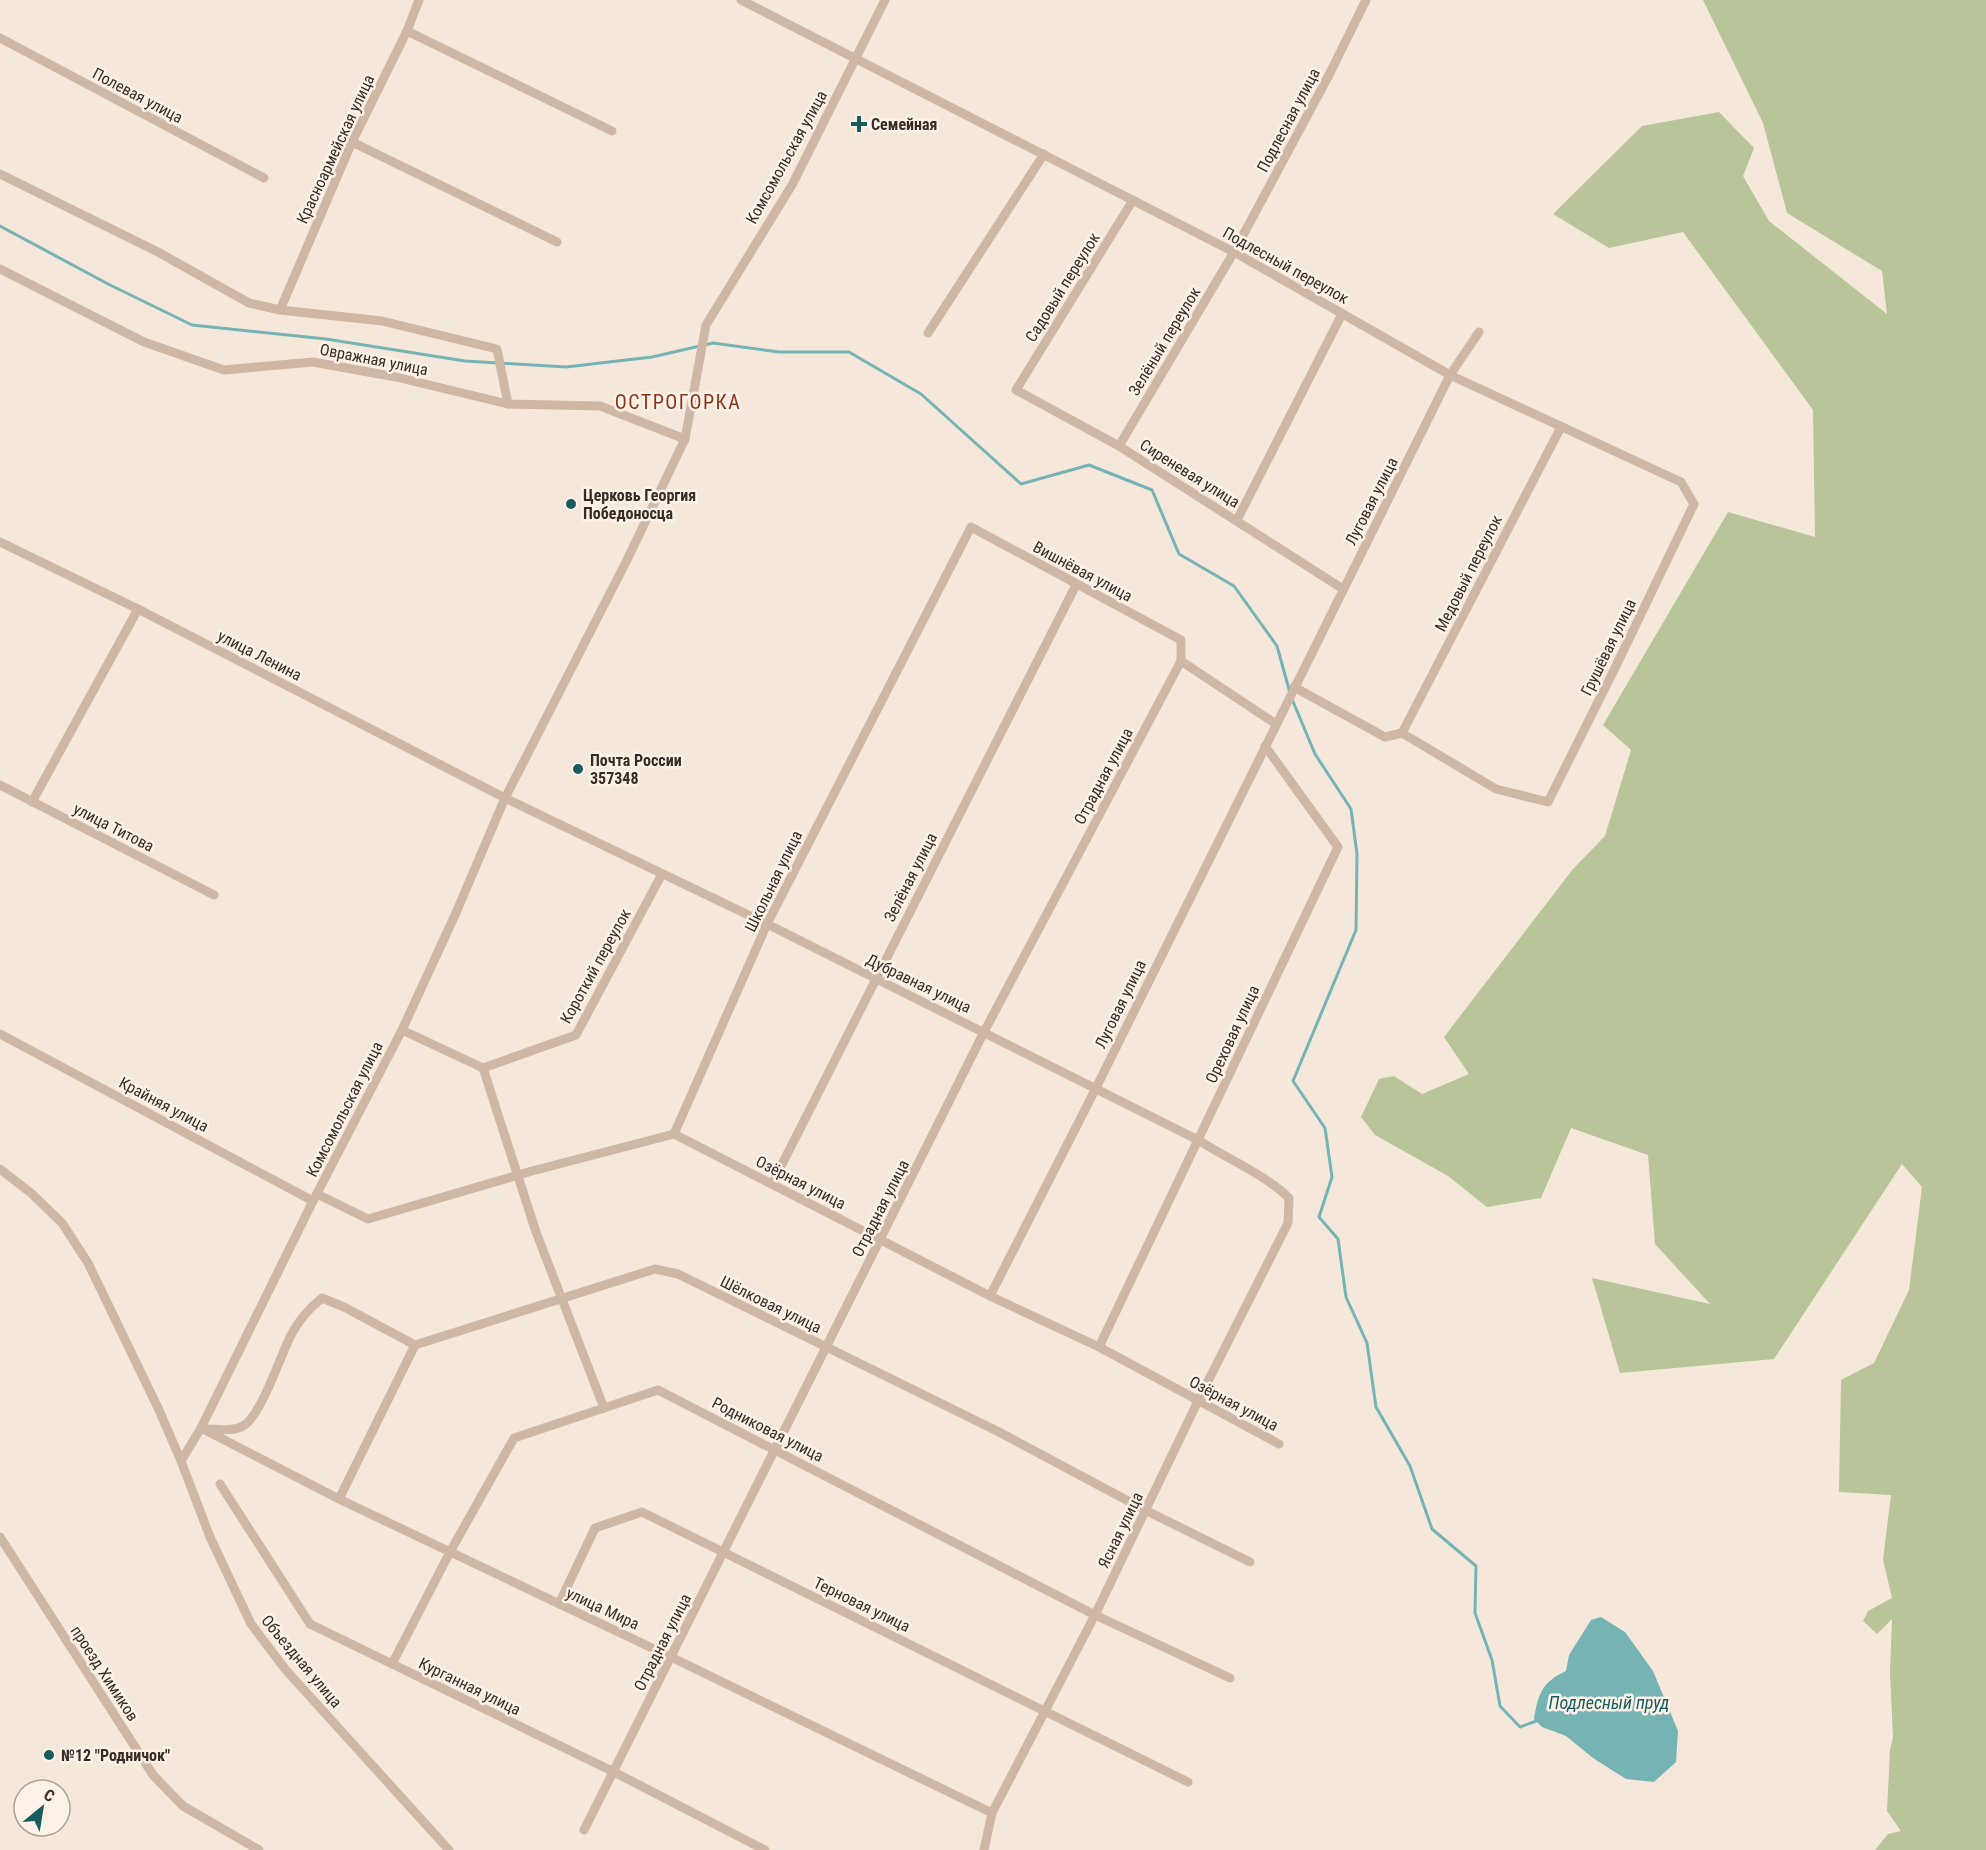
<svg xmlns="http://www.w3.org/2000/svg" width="1986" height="1850" font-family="'Roboto Condensed',sans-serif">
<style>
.green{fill:#b7c599}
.water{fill:#76b3b5}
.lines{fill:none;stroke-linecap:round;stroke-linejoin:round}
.stream{stroke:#76b3b5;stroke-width:3}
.minor{stroke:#ceb7a5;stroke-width:9}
.poi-dot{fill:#185c5f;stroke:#fcf2e8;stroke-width:2}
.labels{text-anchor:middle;stroke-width:5;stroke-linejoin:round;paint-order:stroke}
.street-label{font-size:16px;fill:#392c27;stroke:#fcf2e8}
.poi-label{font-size:16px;font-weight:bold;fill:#392c27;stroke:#fcf2e8;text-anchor:start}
.water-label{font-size:18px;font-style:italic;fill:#185c5f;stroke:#fcf2e8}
.quarter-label{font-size:20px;letter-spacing:1.5px;fill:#913217;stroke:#fcf2e8}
</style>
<rect width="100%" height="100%" fill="#f5e8db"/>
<polygon class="green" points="1703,0 1986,0 1986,1850 1875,1850 1888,1834 1901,1831 1887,1811 1890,1750 1893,1737 1890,1673 1892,1619 1877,1634 1863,1621 1868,1611 1892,1598 1883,1560 1891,1495 1839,1492 1841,1380 1874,1363 1909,1290 1922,1187 1902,1164 1774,1359 1620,1373 1592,1278 1710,1304 1655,1244 1648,1155 1571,1128 1541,1198 1487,1207 1448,1176 1375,1135 1361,1117 1379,1079 1394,1076 1422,1094 1469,1074 1444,1037 1573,869 1605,836 1631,750 1603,725 1728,512 1815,537 1813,410 1683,232 1609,248 1553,214 1642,126 1719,112 1754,148 1743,176 1769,221 1887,314 1882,271 1787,213 1763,123"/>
<path class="water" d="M 1601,1617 L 1625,1632 L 1653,1671 L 1678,1731 L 1676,1762 L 1654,1782 L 1626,1779 L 1593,1758 L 1566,1736 L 1542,1727 L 1534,1719 C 1538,1694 1542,1682 1566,1671 L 1569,1655 L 1591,1620 Z"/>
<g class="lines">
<g class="stream">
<polyline points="0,226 108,284 192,325 326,339 465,361 566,367 652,357 713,343 779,352 849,352 921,394 1021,484 1089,465 1152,490 1179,554 1234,586 1277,646 1290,693"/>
<polyline points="1292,699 1315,754 1351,809 1357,854 1356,930 1293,1081 1325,1128 1332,1177 1319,1217 1338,1239 1346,1297 1367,1343 1376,1407 1410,1466 1432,1529 1476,1566 1475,1613 1492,1660 1500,1706 1520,1727 1539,1720"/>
</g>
<g class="minor">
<polyline points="741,0 1234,252 1450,375 1681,482 1694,504 1616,666 1548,802 1496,789 1402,733 1385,737 1294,687"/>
<polyline points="407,31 612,131"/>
<polyline points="0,38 264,178"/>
<polyline points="352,142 557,242"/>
<polyline points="0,174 158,252 249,303 280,310 382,321 497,349 508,404"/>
<polyline points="1133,200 1016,390 1119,446 1343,589"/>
<polyline points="0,269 144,342 224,370 313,362 396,377 508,404 600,406 685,439"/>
<polyline points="280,310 352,142 407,31 419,0"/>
<polyline points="928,333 1044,154"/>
<polyline points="1119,446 1234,252 1329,75 1366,0"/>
<polyline points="1237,520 1342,314"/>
<path d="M 0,542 L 138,609 L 505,798 L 767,924 L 1198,1140 C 1226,1158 1266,1175 1289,1198 L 1288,1223 L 1198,1401 L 1095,1615 L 992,1813 L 984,1850"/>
<polyline points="1402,733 1561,427"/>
<polyline points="0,785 214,895"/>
<polyline points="32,802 138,609"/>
<polyline points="402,1030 483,1068 576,1035 662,874"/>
<polyline points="0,1034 313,1201"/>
<polyline points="483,1068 536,1232 604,1408"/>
<polyline points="674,1134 767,924 971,527 1181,640 1181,661 1276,724"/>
<polyline points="0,1169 31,1193 62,1223 88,1263 159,1410 181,1461 201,1428 313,1201 402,1030 455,915 505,798 626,562 685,439 706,325 792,185 885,0"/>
<polyline points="772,1184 1076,585"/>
<polyline points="317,1194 368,1219 532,1171 674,1134 990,1296 1099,1347 1279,1444"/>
<polyline points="990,1296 1096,1088 1450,375 1479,332"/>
<polyline points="1099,1347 1338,847 1265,746"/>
<polyline points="201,1428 339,1499 671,1657 992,1813"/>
<path d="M 206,1429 C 218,1429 232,1432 243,1426 C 261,1416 280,1357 290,1337 C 298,1321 308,1309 322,1298 L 344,1307 L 415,1345"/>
<polyline points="181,1461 210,1537 251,1624 285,1669 449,1850"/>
<polyline points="220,1484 310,1624 614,1772 765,1850"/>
<polyline points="339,1499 415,1345 655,1269 678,1274 997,1431 1147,1511 1250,1562"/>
<polyline points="0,1537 153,1775 183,1806 259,1850"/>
<polyline points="559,1604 595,1528 642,1512 1188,1782"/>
<polyline points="392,1664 450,1552 514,1438 658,1390 1095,1615 1230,1678"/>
<polyline points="584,1830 984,1032 1181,661"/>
</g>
</g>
<g class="poi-dot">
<path d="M856 115h6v6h6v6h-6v6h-6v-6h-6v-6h6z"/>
<circle cx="571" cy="504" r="6"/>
<circle cx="578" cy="769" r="6"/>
<circle cx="49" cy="1755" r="6"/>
</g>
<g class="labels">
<g class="street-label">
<text transform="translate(138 95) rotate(28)" y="6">Полевая улица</text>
<text transform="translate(1288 120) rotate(-62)" y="6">Подлесная улица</text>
<text transform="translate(335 149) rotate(-65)" y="6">Красноармейская улица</text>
<text transform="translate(786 157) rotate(-61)" y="6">Комсомольская улица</text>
<text transform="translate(1286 265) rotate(29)" y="6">Подлесный переулок</text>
<text transform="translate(1062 287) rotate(-58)" y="6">Садовый переулок</text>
<text transform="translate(1164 341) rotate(-59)" y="6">Зелёный переулок</text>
<text transform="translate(374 359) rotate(11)" y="6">Овражная улица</text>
<text transform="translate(1190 473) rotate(32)" y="6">Сиреневая улица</text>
<text transform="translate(1371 501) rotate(-63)" y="6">Луговая улица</text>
<text transform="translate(1083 571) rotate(28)" y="6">Вишнёвая улица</text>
<text transform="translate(1468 573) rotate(-63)" y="6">Медовый переулок</text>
<text transform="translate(1608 647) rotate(-64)" y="6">Грушёвая улица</text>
<text transform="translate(260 655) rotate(27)" y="6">улица Ленина</text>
<text transform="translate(1103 776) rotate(-62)" y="6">Отрадная улица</text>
<text transform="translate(114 827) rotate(27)" y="6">улица Титова</text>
<text transform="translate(910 877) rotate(-63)" y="6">Зелёная улица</text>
<text transform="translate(773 881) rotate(-64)" y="6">Школьная улица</text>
<text transform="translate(595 966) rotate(-61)" y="6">Короткий переулок</text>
<text transform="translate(919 983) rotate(26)" y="6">Дубравная улица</text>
<text transform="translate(1120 1004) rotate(-64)" y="6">Луговая улица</text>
<text transform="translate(1232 1034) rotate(-65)" y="6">Ореховая улица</text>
<text transform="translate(164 1104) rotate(28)" y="6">Крайняя улица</text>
<text transform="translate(344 1109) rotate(-63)" y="6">Комсомольская улица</text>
<text transform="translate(801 1182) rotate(27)" y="6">Озёрная улица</text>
<text transform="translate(880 1208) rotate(-63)" y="6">Отрадная улица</text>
<text transform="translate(771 1304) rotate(26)" y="6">Шёлковая улица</text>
<text transform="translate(1234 1403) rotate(28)" y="6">Озёрная улица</text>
<text transform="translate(768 1429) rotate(27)" y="6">Родниковая улица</text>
<text transform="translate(1120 1530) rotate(-64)" y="6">Ясная улица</text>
<text transform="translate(862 1604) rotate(26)" y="6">Терновая улица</text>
<text transform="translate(603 1608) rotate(25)" y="6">улица Мира</text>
<text transform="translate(662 1642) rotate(-63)" y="6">Отрадная улица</text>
<text transform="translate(302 1661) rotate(50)" y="6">Объездная улица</text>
<text transform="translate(105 1673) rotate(57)" y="6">проезд Химиков</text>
<text transform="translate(470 1686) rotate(26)" y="6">Курганная улица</text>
</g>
<g class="poi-label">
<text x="871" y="130">Семейная</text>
<text x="583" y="501">Церковь Георгия<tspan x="583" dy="18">Победоносца</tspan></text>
<text x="590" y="766">Почта России<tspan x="590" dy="18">357348</tspan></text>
<text x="61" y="1761">№12 "Родничок"</text>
</g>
<g class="water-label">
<text x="1609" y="1709">Подлесный пруд</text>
</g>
<g class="quarter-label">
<text x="678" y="409">ОСТРОГОРКА</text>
</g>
</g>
<g transform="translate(42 1808) rotate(30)"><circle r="28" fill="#fcf2e8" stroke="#aea39b" stroke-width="1.5"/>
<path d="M0-4.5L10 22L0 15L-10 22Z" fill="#185c5f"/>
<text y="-9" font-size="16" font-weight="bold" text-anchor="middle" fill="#392c27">С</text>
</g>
</svg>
